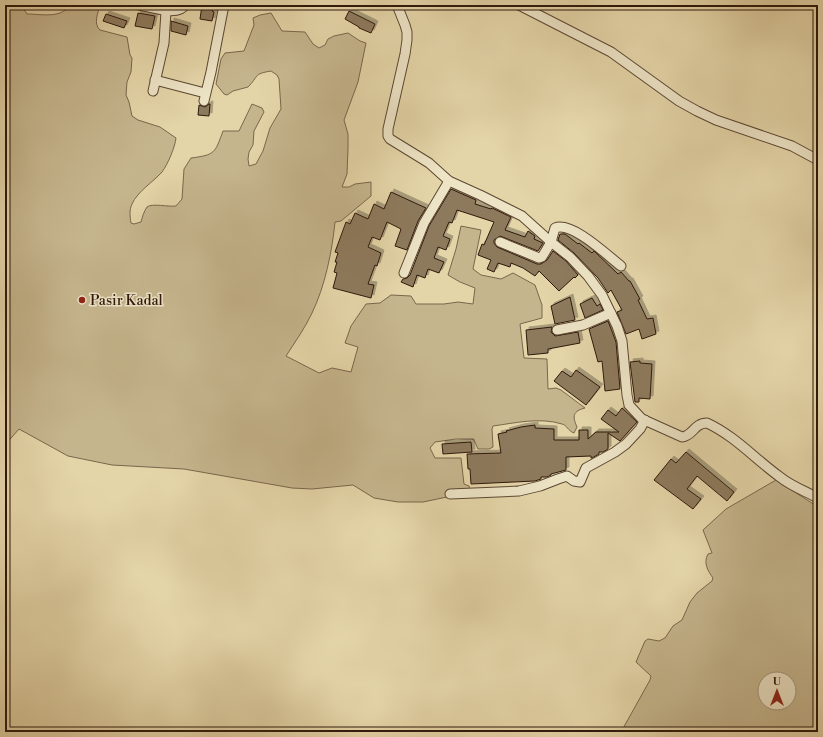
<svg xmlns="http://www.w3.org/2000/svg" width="823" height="737" font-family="'Libre Bodoni',serif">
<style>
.green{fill:#c5b58d;stroke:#7a664c;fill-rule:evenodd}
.building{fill:#8d7a5d;stroke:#2e180b;filter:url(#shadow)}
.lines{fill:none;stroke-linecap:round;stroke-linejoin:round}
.minor-casing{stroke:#5c4732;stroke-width:11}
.minor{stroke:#ede4c6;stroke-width:9}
.poi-dot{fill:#8f2418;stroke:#ede4c6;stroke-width:1.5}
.labels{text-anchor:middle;stroke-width:3;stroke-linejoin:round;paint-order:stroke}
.poi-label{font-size:14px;fill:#2e180b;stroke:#ede4c6;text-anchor:start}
</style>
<defs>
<filter id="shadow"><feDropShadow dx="3" dy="-3" stdDeviation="0" flood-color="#0004"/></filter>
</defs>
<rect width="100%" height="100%" fill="#e4d5a8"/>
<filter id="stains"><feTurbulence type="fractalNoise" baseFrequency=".005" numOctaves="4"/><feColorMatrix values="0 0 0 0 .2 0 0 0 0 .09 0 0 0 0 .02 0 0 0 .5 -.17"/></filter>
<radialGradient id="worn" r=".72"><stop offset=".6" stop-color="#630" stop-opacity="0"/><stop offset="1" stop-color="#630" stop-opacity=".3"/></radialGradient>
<g class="green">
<path d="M 5,5 L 23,5 L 23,8 L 27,14 C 41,14 61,19 70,5 L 100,5 C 98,13 93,24 100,30 L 127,37 L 130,55 L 132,58 L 131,72 L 127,82 L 126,95 L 129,102 L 132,116 L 138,120 L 160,127 L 176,138 C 175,147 168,164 162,172 C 152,183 138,191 132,204 C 129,210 130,217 131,223 L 134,224 L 141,222 C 142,218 144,211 147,207 C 152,203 168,207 176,206 L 182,199 L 184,169 L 191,158 C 215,155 215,153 223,131 L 239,131 L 252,104 L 262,108 L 264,112 L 254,131 L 253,145 L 249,152 L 248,159 L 249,166 L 256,164 L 263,151 L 270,128 L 281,109 L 279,79 L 277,75 L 271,71 C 253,74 259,76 248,87 L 233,91 L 227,95 L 224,94 L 216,84 L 221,59 L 225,53 L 244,51 L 254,25 L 253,18 L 260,15 L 271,13 L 282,31 L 305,32 L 313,44 L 319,48 L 325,45 L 328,39 L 334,36 L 348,33 L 360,41 L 366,43 L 358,82 L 344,120 L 348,134 L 348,149 L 347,174 L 342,187 L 349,187 L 355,184 L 371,182 L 371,196 L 341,221 L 335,222 C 332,252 325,286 312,313 C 305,328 295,342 286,356 L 319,373 L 332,368 L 351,372 L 358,347 L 345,343 L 351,326 L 366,304 L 380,303 L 391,295 L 411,296 L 416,304 L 444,304 L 458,302 L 473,304 L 475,288 L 460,282 L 448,275 L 456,249 L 461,226 L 481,230 L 473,269 L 481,275 L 501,279 L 513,273 L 535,285 L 542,305 L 542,318 L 520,324 L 524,358 L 547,359 L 548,389 L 556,388 L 561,390 L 585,408 C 573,411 572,416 577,427 L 574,433 C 568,431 567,425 562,424 C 540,417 515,423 493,426 L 492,429 L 493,447 L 489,449 L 478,449 L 475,442 L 473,439 L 456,439 L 435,442 L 430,448 L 435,458 L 461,458 L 464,484 L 469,486 L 471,496 L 447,497 L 423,502 L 398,502 L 374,498 L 353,485 L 312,489 L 292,488 L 184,469 L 112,465 L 68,456 L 19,429 L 5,445 Z"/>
<path d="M 776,480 L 818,507 L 818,732 L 621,732 L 650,680 L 651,676 L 636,662 L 645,641 L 648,639 L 659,641 L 665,638 L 673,626 L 682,620 L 690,602 L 697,593 L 712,581 L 713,578 C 708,571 703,563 708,554 L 712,553 L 703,530 L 726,509 ZM 765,679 L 789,679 L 789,703 L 765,703 Z"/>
</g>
<g class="building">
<polygon points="202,5 213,5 212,11 214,12 212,21 200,19"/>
<polygon points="349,11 375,24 371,33 359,28 359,27 345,19"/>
<polygon points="138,13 155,16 152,29 135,26"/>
<polygon points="106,14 127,21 124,28 103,21"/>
<polygon points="171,21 188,26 186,35 171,31"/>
<polygon points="209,104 210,104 209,116 198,115 199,105 205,107"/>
<polygon points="451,189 476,200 475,204 491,209 492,208 511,217 505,230 525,237 528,231 535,236 534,239 543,243 538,251 500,236 494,240 494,243 497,247 537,264 541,264 547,260 553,251 566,261 578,275 575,278 574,277 559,291 539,271 535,276 523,268 511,263 510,267 498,263 494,272 487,269 491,260 478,255 482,244 484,245 494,222 457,210 452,223 449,222 443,236 450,239 446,250 438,247 434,258 444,262 439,273 428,269 425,278 417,275 413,287 401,282 403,279 407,278 410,275 429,226"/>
<polygon points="391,192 426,208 418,221 407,250 395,246 401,229 387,222 380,240 372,237 368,247 381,253 377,266 375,265 368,284 374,285 371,298 333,288 337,273 334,272 337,262 335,262 338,253 335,252 346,222 350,224 355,213 368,219 374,204 384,209"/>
<polygon points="560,234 565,234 578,244 579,243 592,253 594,251 618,274 621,272 629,281 630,281 640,299 638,300 647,319 653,318 656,334 642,339 639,329 626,334 617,312 622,310 611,290 608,293 598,278 574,253 558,240"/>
<polygon points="570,297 575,320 555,324 551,306"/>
<polygon points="592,298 597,306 600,304 603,310 585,318 580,304"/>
<polygon points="608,321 616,342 620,389 605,391 602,361 598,362 589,329"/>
<polygon points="552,327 551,332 555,336 578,332 580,343 548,349 548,353 528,355 526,330"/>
<polygon points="640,361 640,363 652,364 650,399 639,398 639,402 635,402 630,362"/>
<polygon points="576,370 600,387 586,405 554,381 562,371 571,377"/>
<polygon points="622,408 637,422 620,441 608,433 608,449 603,452 599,452 599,454 592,458 591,458 591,456 566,457 566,470 551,474 551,475 547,477 541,477 541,479 535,481 471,484 470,469 468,469 467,454 501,453 498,434 507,432 506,431 521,427 535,425 535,428 554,429 554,440 579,440 579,430 588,430 588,439 596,432 619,432 601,419 608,410 616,416"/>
<polygon points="471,442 472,452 443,454 442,444"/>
<polygon points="686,452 734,492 727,501 697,476 687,489 701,499 693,509 654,480 671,459 676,463"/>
</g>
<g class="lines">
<g class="minor-casing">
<g id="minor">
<path d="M 139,5 C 151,7 178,17 185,5"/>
<path d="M 397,5 L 405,25 L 407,32 L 407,40 L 405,54 L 388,129 L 388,136 L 390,139 L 429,163 L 449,181 L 480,195 L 522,216 L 551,242 L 570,257 L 588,276 L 602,295 L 617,326 L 622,341 L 627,395 L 629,405 L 642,419 L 682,437 C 693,436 694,423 707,423 C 735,436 755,459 780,477 C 791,486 805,491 818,498"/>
<polyline points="519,5 611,52 679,101 697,111 716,120 792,146 818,160"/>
<polyline points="155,80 205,93"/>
<polyline points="153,91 164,43 166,11"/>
<polyline points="204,101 211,72 224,5"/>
<path d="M 500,242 L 539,258 L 542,257 L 551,242 L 555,228 C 572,221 608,256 621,266"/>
<polyline points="404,273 424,223 449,181"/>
<polyline points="557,330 583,325 611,313"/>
<polyline points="450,494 519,491 540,486 558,479 567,476 574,481 580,482 586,468 615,452 626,444 640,429 645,420"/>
</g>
</g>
<use href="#minor" class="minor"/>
</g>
<circle class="poi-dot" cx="82" cy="300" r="4"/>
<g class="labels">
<g class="poi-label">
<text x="90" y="305">Pasir Kadal</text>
</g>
</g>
<rect width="823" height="737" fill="none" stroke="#e4d5a8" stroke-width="20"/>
<rect x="6" y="6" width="811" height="725" fill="none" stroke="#2e180b" stroke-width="2"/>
<rect x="10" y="10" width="803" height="717" fill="none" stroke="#2e180b"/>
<g transform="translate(777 691)"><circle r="19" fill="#ede4c6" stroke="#a1927b"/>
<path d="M0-3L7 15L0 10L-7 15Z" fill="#8f2418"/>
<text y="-6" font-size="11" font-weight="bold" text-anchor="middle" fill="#2e180b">U</text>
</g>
<rect width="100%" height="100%" filter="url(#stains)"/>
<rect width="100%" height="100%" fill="url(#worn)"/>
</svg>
